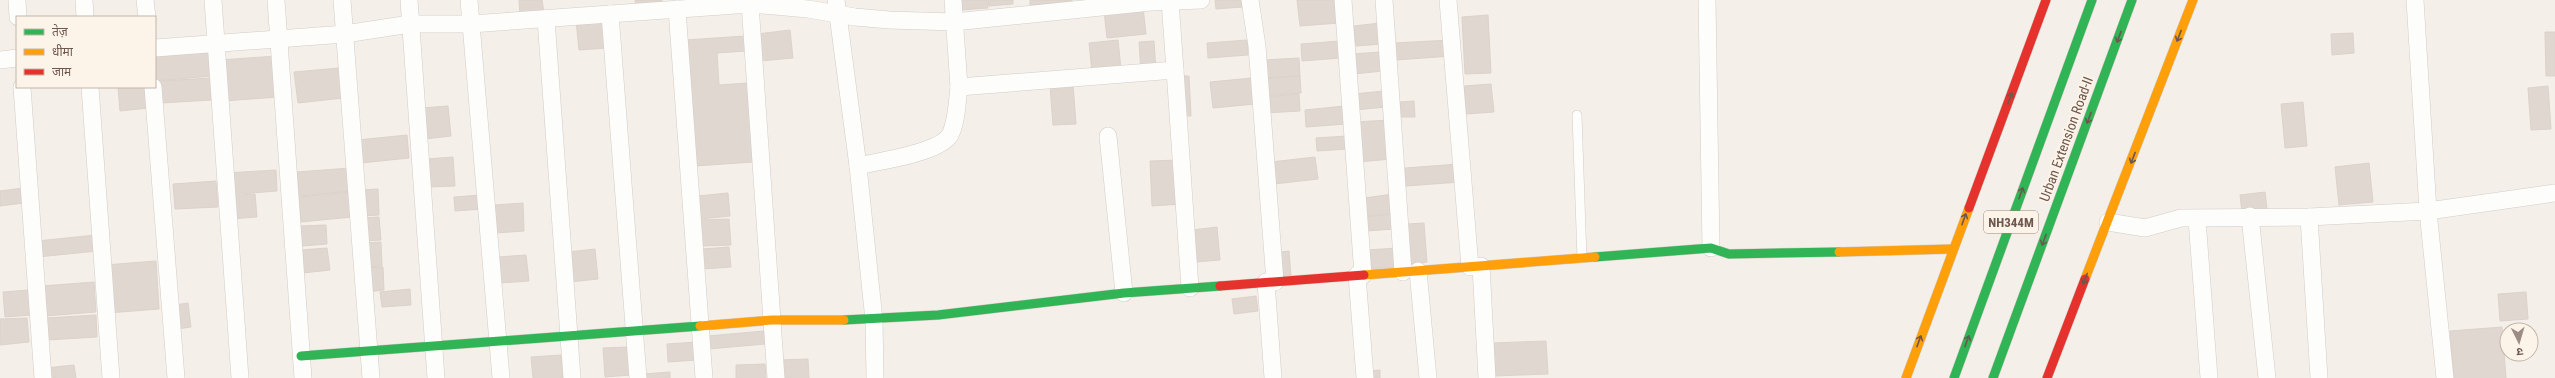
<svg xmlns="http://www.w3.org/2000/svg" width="2555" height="378" font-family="'Roboto Condensed','Noto Sans Devanagari',sans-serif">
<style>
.building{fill:#e0d7d1;stroke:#dcd2cb}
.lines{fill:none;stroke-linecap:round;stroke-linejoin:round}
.lane-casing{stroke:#d3ccc6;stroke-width:10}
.street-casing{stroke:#d3ccc6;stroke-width:18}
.fast-casing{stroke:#d2cbc5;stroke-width:10}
.slow-casing{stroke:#d2cbc5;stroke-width:10}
.jam-casing{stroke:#d2cbc5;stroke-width:10}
.lane{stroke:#fdfdfc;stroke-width:9}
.street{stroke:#fdfdfc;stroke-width:17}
.fast{stroke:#30b455;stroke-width:9}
.slow{stroke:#ff9f0a;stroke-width:9}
.jam{stroke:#e5322d;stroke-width:9}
.oneway{stroke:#6e574c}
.labels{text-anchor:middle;stroke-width:4;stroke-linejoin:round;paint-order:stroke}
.shield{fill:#fdf4e9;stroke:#99867b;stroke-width:1}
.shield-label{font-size:13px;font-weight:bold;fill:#6e574c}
.street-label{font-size:14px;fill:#6e574c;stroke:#fdf4e9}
</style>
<rect width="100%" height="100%" fill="#f4efe8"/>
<g class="building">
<polygon points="519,0 542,0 544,13 520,16"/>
<polygon points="635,0 662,0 662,5 636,7"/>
<polygon points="960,0 987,0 988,8 961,10"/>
<polygon points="988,0 1013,0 1013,4 989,6"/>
<polygon points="1030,0 1072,0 1072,2 1030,5"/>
<polygon points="1215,0 1242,0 1242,7 1216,9"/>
<polygon points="1297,0 1337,0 1339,23 1300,26"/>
<polygon points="1143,7 1146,34 1107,38 1104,11"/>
<polygon points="1488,15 1491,73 1465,74 1462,17"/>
<polygon points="604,18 607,48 579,50 576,20"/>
<polygon points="1380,23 1382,44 1356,46 1354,26"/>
<polygon points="790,30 793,58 760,61 757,34"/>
<polygon points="2545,32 2555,32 2555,76 2546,76"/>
<polygon points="2353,33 2354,53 2332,55 2331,34"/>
<polygon points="745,36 746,51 717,53 719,85 748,83 753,162 695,166 686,40"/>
<polygon points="1118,40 1121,69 1092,72 1089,43"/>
<polygon points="1247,40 1248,55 1208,58 1207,43"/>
<polygon points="1450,40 1451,56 1396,60 1395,43"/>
<polygon points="1154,41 1156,71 1141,72 1139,42"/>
<polygon points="1340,41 1341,58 1302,61 1301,44"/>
<polygon points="210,44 212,76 155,81 155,49"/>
<polygon points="1381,52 1383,71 1354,74 1352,54"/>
<polygon points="276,56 279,97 223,101 220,60"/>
<polygon points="1299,58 1300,76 1264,78 1263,60"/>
<polygon points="339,68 343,98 298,103 294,72"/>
<polygon points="1179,76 1189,76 1191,116 1182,116"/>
<polygon points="1300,76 1301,93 1265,96 1264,79"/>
<polygon points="211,78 212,100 161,103 159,81"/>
<polygon points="1252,78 1255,104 1213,108 1210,82"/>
<polygon points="1073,84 1076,124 1053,125 1050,85"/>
<polygon points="1491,84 1494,112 1466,114 1464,86"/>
<polygon points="2548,86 2551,129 2531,130 2528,88"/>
<polygon points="118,87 147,87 149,108 120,111"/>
<polygon points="1384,91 1386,107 1355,110 1354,94"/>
<polygon points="1299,94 1300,111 1265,113 1264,97"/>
<polygon points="1414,101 1415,117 1400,117 1400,102"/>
<polygon points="2303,102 2307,146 2285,148 2281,104"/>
<polygon points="448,106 451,136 425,139 422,108"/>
<polygon points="1344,106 1346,124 1306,127 1305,110"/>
<polygon points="1389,120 1392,159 1358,162 1355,122"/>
<polygon points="407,135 409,158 361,163 358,140"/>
<polygon points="1346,136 1347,149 1317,151 1316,138"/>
<polygon points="453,157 455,186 429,187 427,159"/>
<polygon points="1315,157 1318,179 1274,184 1271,162"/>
<polygon points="1178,160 1181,204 1152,206 1150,161"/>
<polygon points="2369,163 2373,202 2339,205 2335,167"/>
<polygon points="1459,164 1460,182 1406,186 1405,168"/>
<polygon points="350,168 352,191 299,196 297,172"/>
<polygon points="276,170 277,191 228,195 226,173"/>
<polygon points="216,181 218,207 175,209 173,184"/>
<polygon points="23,188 24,203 0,206 0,191"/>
<polygon points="378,189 379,215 362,216 361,190"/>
<polygon points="350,192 352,217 301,222 299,197"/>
<polygon points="2265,192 2267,209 2242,212 2240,195"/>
<polygon points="728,193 730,216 700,219 698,196"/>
<polygon points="255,194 257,217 230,219 229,196"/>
<polygon points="1393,194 1395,213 1366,216 1365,198"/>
<polygon points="481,195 482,209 455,211 454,197"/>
<polygon points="523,203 524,231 496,233 494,205"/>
<polygon points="1394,214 1395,229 1366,231 1364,217"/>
<polygon points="379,217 381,240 363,241 362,218"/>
<polygon points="729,219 731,245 701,246 700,220"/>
<polygon points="1424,223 1427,262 1411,264 1407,224"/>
<polygon points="326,225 327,244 302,246 300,226"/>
<polygon points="1217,227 1220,260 1195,262 1192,230"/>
<polygon points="96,235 97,251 38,257 37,241"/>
<polygon points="381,242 382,266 366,267 364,243"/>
<polygon points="729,247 731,267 703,269 702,249"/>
<polygon points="327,248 330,270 303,273 301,250"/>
<polygon points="1397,248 1398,267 1368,269 1367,250"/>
<polygon points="595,249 598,279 570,282 568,252"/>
<polygon points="1289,251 1291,276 1276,277 1273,253"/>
<polygon points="526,255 529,281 500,283 498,257"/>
<polygon points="156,261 159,309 108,313 105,265"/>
<polygon points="383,267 384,290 367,292 365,268"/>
<polygon points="94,282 96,312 45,316 42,286"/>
<polygon points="410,289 411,305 382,307 380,292"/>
<polygon points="29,290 31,315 5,317 3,292"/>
<polygon points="2526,292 2528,319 2500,321 2498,294"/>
<polygon points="1256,296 1258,311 1234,314 1232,299"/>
<polygon points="188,303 191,327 177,329 175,305"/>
<polygon points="96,315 97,337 47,340 46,318"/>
<polygon points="27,318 29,342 0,345 0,319"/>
<polygon points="2502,327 2506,378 2454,378 2450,331"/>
<polygon points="764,331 765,344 709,349 708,336"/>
<polygon points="1546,341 1548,374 1495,376 1493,343"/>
<polygon points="696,342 697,360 668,362 667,344"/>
<polygon points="629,347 631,375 605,377 603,348"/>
<polygon points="561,355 563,378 533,378 531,357"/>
<polygon points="808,359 809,378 780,378 779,360"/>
<polygon points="765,364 766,378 736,378 736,365"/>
<polygon points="74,365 76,378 47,378 46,368"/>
<polygon points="1380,370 1380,378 1371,378 1371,371"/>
<polygon points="670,372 670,378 645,378 644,374"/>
</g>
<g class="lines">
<g class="lane-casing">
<polyline id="lane" points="1577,115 1582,258"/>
</g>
<g class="street-casing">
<g id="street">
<polyline points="17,0 18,17"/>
<polyline points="84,0 85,17"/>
<polyline points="145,0 147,17"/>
<polyline points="213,0 240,378"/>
<polyline points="276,0 303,378"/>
<polyline points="342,0 371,378"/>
<polyline points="409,0 436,378"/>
<polyline points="469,0 501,378"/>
<polyline points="836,0 858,166 874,320 875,378"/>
<polyline points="953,0 959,87 1175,70 1190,288"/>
<polyline points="1250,0 1257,46 1275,282"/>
<polyline points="1343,0 1363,275"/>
<polyline points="1384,0 1403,272"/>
<polyline points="1448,0 1470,267"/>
<polyline points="1707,0 1711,248"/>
<polyline points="2415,0 2428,211 2445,378"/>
<polyline points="1170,1 1175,70"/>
<polyline points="750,4 776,378"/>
<polyline points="677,9 704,378"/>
<polyline points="610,14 638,378"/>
<polyline points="546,19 572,378"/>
<polyline points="155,48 345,34 410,24 471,24 750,4 808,9 855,17 889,20 954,22 1151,2 1201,0"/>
<polyline points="0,60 17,58"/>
<polyline points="22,87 43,378"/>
<polyline points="90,87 111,378"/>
<polyline points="153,87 176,378"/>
<polyline points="1108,136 1124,293"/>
<path d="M 858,166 C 879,161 939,153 950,135 C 957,121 957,102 959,87"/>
<polyline points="2250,216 2267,378"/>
<polyline points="2309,217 2319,378"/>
<polyline points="2197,219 2209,378"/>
<polyline points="2108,222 2145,228 2181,218 2309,217 2428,211 2555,193"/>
<polyline points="1481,266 1487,378"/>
<polyline points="1418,271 1428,378"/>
<polyline points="1357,275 1365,378"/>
<polyline points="1266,282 1273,378"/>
</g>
</g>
<g class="fast-casing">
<g id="fast">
<polyline points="1595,257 1711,248 1729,254 1839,252"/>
<polyline points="844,320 938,315 1124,293 1220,286"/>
<polyline points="301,356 700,326"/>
<polyline points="1954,378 2092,0"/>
<polyline points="1993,378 2132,0"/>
</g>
</g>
<g class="slow-casing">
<g id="slow">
<polyline points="1839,252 1953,249"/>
<polyline points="1364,275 1595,257"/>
<polyline points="2085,279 2193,0"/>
<polyline points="700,326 772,320 844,320"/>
<polyline points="1906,378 1969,208"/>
</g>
</g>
<g class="jam-casing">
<g id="jam">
<polyline points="1969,208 2046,0"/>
<polyline points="1220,286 1364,275"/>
<polyline points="2047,378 2085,279"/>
</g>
</g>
<use href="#lane" class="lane"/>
<use href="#street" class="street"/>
<use href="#fast" class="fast"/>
<use href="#slow" class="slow"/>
<use href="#jam" class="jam"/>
</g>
<defs><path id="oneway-shaft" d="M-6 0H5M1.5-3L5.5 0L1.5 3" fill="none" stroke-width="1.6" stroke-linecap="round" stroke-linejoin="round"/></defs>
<g class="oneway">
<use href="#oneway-shaft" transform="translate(2179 36) rotate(111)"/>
<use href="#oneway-shaft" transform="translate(2119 37) rotate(110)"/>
<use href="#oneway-shaft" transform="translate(2010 98) rotate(-70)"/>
<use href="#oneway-shaft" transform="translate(2089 118) rotate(110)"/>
<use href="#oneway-shaft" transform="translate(2133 158) rotate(111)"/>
<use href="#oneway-shaft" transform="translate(2021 193) rotate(-70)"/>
<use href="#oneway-shaft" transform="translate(1964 219) rotate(-70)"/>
<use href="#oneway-shaft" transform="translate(2044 240) rotate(110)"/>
<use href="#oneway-shaft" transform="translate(2085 279) rotate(112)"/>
<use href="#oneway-shaft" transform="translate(1919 341) rotate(-70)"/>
<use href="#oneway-shaft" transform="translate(1967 341) rotate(-70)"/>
</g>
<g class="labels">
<rect class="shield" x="1984" y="211" width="54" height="22" rx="3"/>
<g class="shield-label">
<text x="2011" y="227">NH344M</text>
</g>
<g class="street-label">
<text transform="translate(2066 139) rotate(-70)" y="5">Urban Extension Road-II</text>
</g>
</g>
<rect x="16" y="16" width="140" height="72" fill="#fdf4e9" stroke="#c4b5aa"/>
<rect x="24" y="29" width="20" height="6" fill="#30b455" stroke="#c4b5aa"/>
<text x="52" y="36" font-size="12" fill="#6e574c">तेज़</text>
<rect x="24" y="49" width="20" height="6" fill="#ff9f0a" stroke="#c4b5aa"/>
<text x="52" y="56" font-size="12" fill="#6e574c">धीमा</text>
<rect x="24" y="69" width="20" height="6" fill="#e5322d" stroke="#c4b5aa"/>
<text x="52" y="76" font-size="12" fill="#6e574c">जाम</text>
<g transform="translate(2519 342) rotate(175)"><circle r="19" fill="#fdf4e9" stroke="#c4b5aa"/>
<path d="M0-3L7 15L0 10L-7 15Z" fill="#9d8c83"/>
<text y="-6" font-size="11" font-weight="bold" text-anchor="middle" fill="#6e574c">उ</text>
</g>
</svg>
